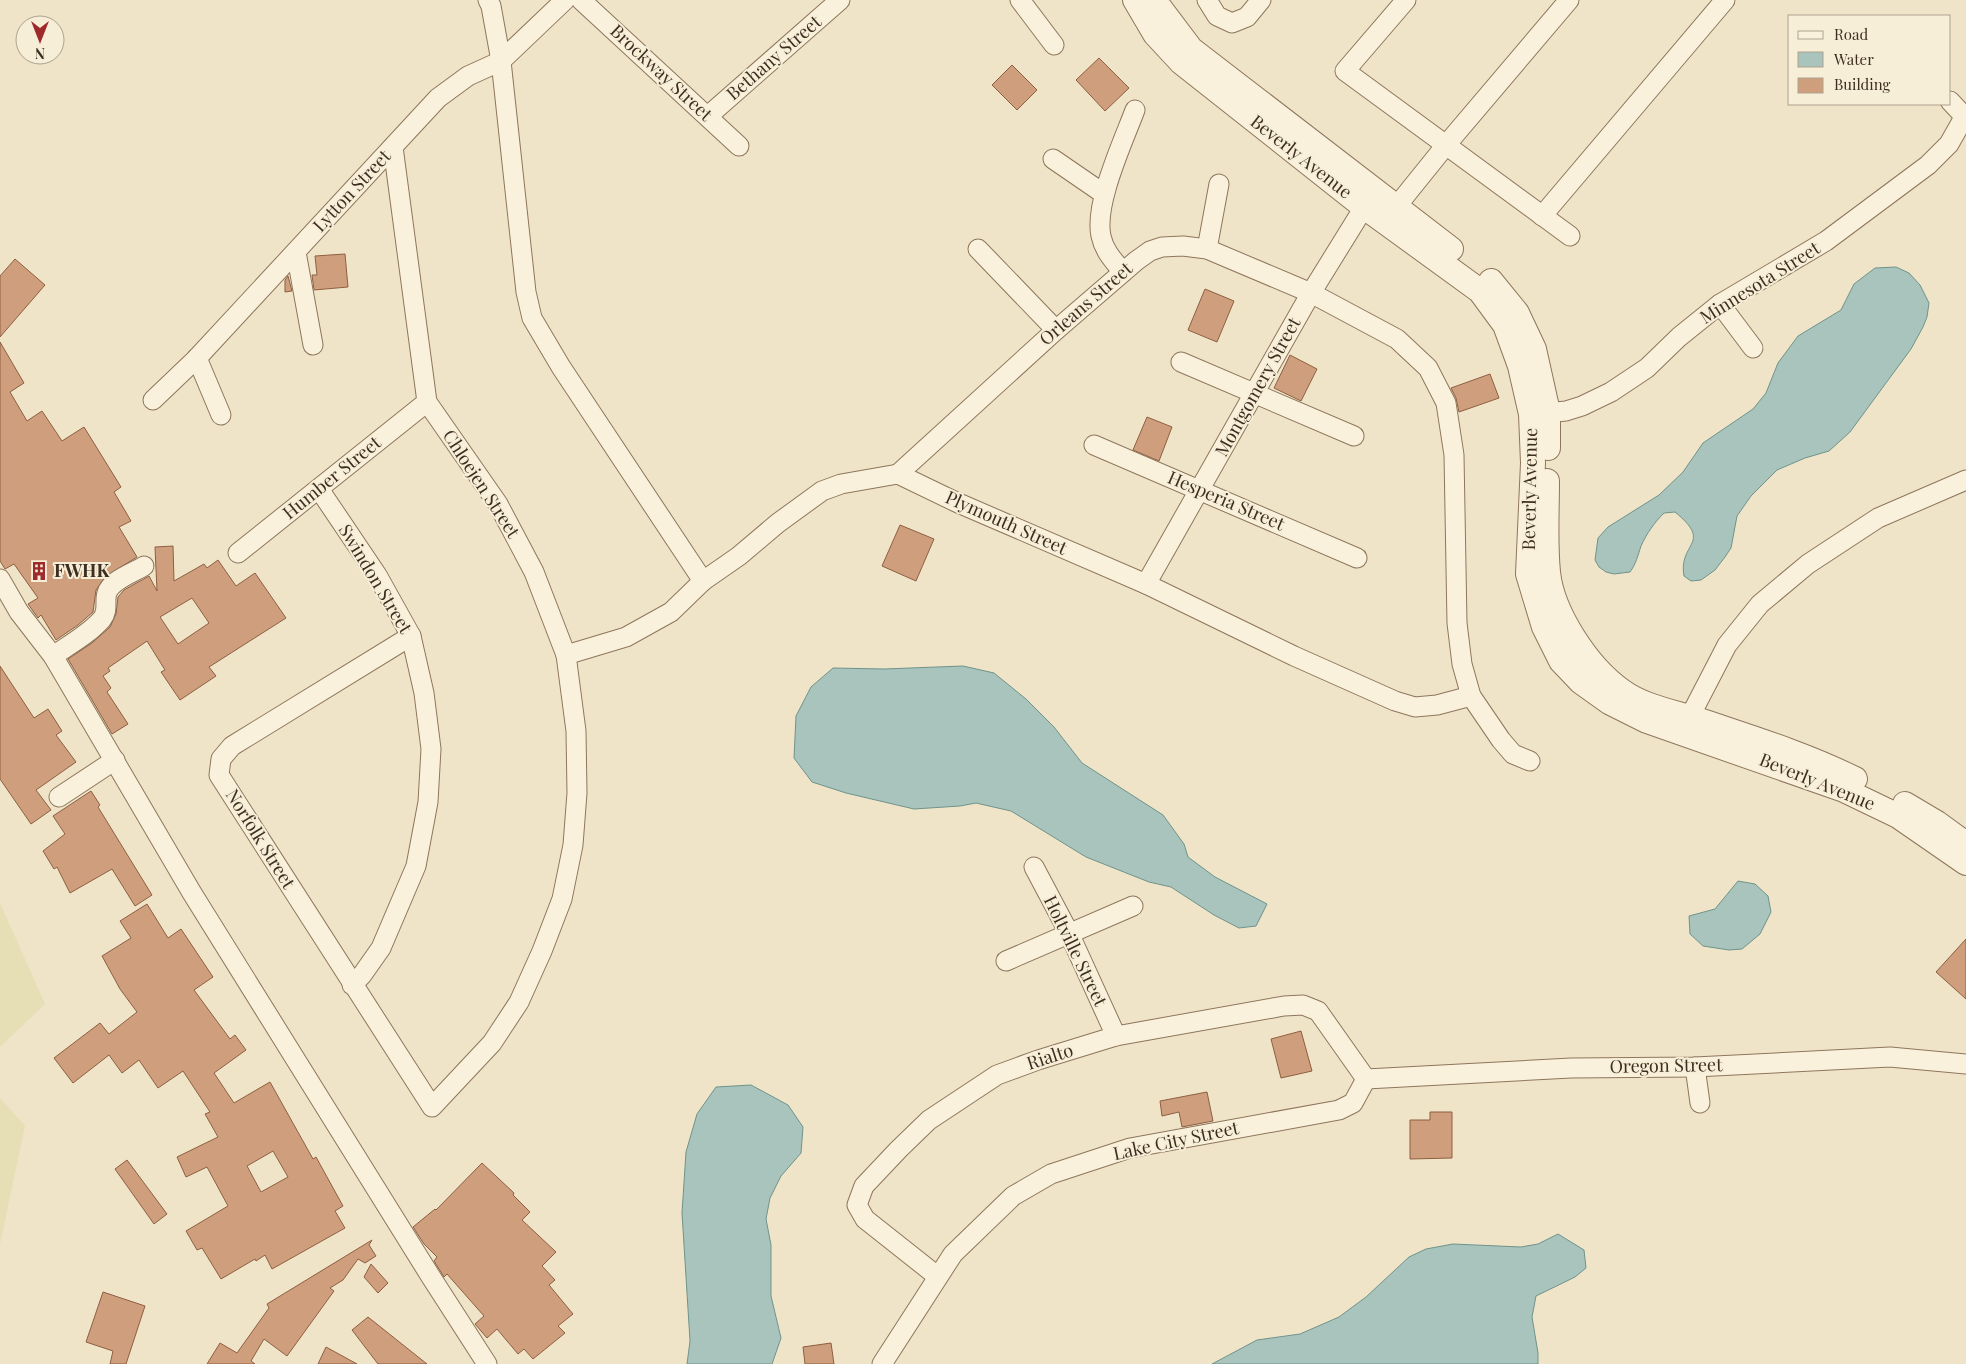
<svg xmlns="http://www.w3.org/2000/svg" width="1966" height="1364" font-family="'Playfair Display',serif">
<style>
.farmland{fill:#e6deb5}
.water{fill:#a9c4bc;stroke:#6f938a}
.building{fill:#cf9f7d;stroke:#8d5f41;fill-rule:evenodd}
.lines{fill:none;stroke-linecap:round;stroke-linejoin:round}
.minor-casing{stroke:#8d765c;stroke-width:21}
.tertiary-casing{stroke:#8d765c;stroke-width:26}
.minor{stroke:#faf1dc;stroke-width:19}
.tertiary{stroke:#faf1dc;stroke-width:24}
.labels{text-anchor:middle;stroke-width:4;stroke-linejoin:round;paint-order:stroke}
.street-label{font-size:18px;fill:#3d2e20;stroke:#f7eed8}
.poi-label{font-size:18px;font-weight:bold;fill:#3d2e20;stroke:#f7eed8;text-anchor:start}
</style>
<rect width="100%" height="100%" fill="#f0e4c8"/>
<g class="farmland">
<polygon points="0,903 45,1004 0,1047"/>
<polygon points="0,1098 25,1126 0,1244"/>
</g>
<g class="water">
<path d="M 1896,267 L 1909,273 L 1920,285 L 1929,303 L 1927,317 L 1923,327 L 1911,349 L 1850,432 L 1829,451 L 1805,458 L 1777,470 L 1751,496 L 1737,516 L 1731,548 L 1725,557 L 1715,570 L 1701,580 L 1691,581 L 1684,576 C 1678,542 1714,544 1675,512 L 1664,513 C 1654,523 1647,533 1641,546 C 1638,555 1636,564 1630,572 L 1614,574 L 1606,572 L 1599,567 L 1595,560 L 1598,538 L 1608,527 L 1659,495 L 1683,472 L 1703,443 L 1753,409 L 1766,393 L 1778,363 L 1798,336 L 1841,310 L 1854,284 L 1875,268 Z"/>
<polygon points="963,666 994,673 1026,699 1054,727 1082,763 1163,815 1184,844 1188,857 1215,877 1267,904 1256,926 1239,928 1214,915 1171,887 1149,882 1086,857 1011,811 976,803 960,806 914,809 846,793 812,782 794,758 796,716 811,687 833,668 884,669"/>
<polygon points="1738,881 1755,884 1768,896 1771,912 1760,934 1742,949 1729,950 1703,946 1690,934 1689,916 1715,909"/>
<polygon points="751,1085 788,1105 803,1127 801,1153 781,1176 770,1198 766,1219 771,1245 771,1296 781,1338 772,1364 687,1364 690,1341 682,1213 686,1152 697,1114 716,1087"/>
<polygon points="1558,1234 1584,1250 1586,1268 1575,1277 1536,1296 1532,1317 1538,1353 1538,1364 1212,1364 1257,1340 1300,1334 1339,1317 1366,1297 1409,1257 1426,1249 1453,1244 1521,1247 1538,1244"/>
</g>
<g class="building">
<polygon points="1099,58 1129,88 1105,111 1076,80"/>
<polygon points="1012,65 1037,90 1017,110 992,85"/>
<polygon points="345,254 348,287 314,290 312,275 317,275 315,256"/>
<polygon points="15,259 45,285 0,337 0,276"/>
<polygon points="288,276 292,291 285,292 285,280"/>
<polygon points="1205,289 1234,301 1217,342 1188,330"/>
<polygon points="0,342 24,383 10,392 27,421 42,411 62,441 84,427 121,487 114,492 131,521 119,527 137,557 105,577 96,590 93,612 78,625 56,640 41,615 38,618 28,604 38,598 14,564 5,569 0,561"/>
<polygon points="1290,355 1317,369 1301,401 1274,388"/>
<polygon points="1490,374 1499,398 1459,412 1456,398 1451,388"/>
<polygon points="1147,417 1172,427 1159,461 1133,450"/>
<polygon points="900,525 934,539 916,581 882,566"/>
<path d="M 173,546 L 174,581 L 204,564 L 207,568 L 218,560 L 236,586 L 255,573 L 286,618 L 209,667 L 216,676 L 180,700 L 161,672 L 165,670 L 147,641 L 108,668 L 110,671 L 103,676 L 111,688 L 107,692 L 128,724 L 112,734 L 68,659 L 92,643 L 110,627 L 116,614 L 118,597 L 124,590 L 149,576 L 157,591 L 155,547 ZM 192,598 L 209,623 L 178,644 L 160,617 Z"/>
<polygon points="0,666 34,718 48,709 62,731 56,735 76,762 36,790 51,810 31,824 0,779"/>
<polygon points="91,791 100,805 98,807 152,895 135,906 112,869 70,893 57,867 54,869 43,851 65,834 53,816"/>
<path d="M 147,904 L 168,938 L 181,929 L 213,977 L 194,990 L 230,1039 L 235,1035 L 246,1050 L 214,1073 L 234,1103 L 270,1082 L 313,1159 L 316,1157 L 343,1206 L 335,1211 L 345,1228 L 272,1269 L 265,1255 L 256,1261 L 255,1259 L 221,1279 L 202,1248 L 197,1250 L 186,1231 L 228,1206 L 207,1167 L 186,1177 L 177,1157 L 218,1137 L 205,1114 L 210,1112 L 183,1071 L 158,1088 L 139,1060 L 122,1073 L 109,1055 L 73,1083 L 54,1058 L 100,1023 L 109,1034 L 137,1012 L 120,989 L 102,956 L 131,938 L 120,921 ZM 273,1151 L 288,1177 L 261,1192 L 247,1166 Z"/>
<polygon points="1966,939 1966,999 1936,972"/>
<polygon points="1301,1031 1312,1071 1281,1078 1271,1039"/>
<polygon points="1207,1092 1213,1121 1182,1127 1179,1112 1162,1116 1160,1101"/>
<polygon points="1430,1112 1452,1112 1452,1158 1410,1159 1410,1120 1430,1120"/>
<polygon points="127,1160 167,1214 154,1224 115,1169"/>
<polygon points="482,1163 514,1193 513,1195 530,1212 522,1220 556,1252 542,1266 555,1280 549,1285 573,1314 558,1326 565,1333 533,1359 524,1349 518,1354 497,1329 487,1338 475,1324 484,1316 447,1274 444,1277 434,1261 437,1257 424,1244 413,1227 435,1209 436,1210"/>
<polygon points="372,1240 369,1245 376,1256 365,1263 358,1259 343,1280 330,1288 334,1291 287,1356 264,1339 251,1361 255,1364 207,1364 220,1343 237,1353 269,1308 267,1304"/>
<polygon points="371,1264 388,1283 378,1293 364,1277"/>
<polygon points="103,1292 145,1306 126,1364 110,1364 113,1351 86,1342"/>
<polygon points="368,1317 427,1364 378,1364 352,1330"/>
<polygon points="831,1343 834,1364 805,1364 803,1347"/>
<polygon points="326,1347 357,1364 318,1364"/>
</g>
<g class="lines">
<g class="minor-casing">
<g id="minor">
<polyline points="488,0 491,6 501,61 526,292 532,318 561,367 703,581"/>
<polyline points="581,0 739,146"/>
<polyline points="1020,0 1054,45"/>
<polyline points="1207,0 1217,16 1232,23 1247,17 1261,0"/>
<polyline points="1406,0 1345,71 1570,236"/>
<polyline points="1950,101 1965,117"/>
<polyline points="708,116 840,0"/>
<polyline points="393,147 427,402 498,504 534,572 566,655 576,731 577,793 573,845 562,899 542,951 519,1002 492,1043 432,1107 219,775 221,759 232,746 411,636"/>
<polyline points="1053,159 1104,194"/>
<polyline points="1542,216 1725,0"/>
<polyline points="1388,217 1446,145 1569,0"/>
<polyline points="978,249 1056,330"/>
<polyline points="1207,249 1219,184"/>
<polyline points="296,252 313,345"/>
<path d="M 1123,272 C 1114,261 1104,251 1101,236 C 1094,204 1123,142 1135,110"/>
<polyline points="1720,304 1753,348"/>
<polyline points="197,358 221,415"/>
<polyline points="1181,362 1354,436"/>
<polyline points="153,400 197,358 438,98 468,76 501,61 565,0"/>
<polyline points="1535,414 1566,411 1582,406 1611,392 1647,368 1679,337 1720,304 1826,241 1928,165 1949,144 1966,114"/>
<polyline points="1094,445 1357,558"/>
<polyline points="898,474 1056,330 1136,261 1150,251 1162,247 1183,246 1207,249 1311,293 1397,339 1428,368 1446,403 1454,455 1457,623 1462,664 1471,696 1501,740 1513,754 1530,761"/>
<polyline points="319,489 377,575 411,636 424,693 431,749 428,802 416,866 381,948 362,975 352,985"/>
<polyline points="238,553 427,402"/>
<polyline points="0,579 19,612 53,656 192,893 431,1277 487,1364"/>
<polyline points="1146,584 1311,293 1371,196"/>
<polyline points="566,655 626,637 671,612 703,581 739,556 778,523 822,491 841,484 898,474 956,502 1146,584 1294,656 1395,701 1415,707 1437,705 1471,696"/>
<path d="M 53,656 C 69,645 89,634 102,619 C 109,610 104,601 107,593 C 111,580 133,573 144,566"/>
<polyline points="1684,728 1727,645 1760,604 1808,564 1878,518 1966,480"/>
<polyline points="59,797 115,760"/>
<polyline points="1034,867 1069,933 1116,1036"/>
<polyline points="1006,961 1133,906"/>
<polyline points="1695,1067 1700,1103"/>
<polyline points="1366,1079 1571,1068 1695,1067 1890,1057 1966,1064"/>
<polyline points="937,1276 865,1219 857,1205 864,1186 899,1149 929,1120 997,1075 1038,1060 1116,1036 1284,1006 1303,1005 1318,1011 1366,1079"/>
<polyline points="882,1364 953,1254 1013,1196 1051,1174 1130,1148 1339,1110 1353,1103 1366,1079"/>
</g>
</g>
<g class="tertiary-casing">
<g id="tertiary">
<polyline points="1135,0 1155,34 1181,62 1363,206 1480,291 1505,325 1520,366 1531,414 1533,463 1528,574 1544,627 1561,661 1581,682 1609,702 1647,721 1844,790 1898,816 1966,863"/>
<polyline points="1154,0 1191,49 1451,249"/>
<polyline points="1491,281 1517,313 1534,349 1548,412 1548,448"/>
<path d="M 1547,481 C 1547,511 1545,542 1548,572 C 1552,613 1588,667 1622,691 C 1644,707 1674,712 1699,720 C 1752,738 1805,754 1855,779"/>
<polyline points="1905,804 1937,823 1966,844"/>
</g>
</g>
<use href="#minor" class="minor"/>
<use href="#tertiary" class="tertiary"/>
</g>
<defs>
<g id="building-bare" transform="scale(1.5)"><path d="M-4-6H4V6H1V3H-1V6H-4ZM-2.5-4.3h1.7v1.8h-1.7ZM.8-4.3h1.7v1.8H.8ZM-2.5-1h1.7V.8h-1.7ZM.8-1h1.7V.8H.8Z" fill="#9e2a2b" stroke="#f7eed8" stroke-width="2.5" paint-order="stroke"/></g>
</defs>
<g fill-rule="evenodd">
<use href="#building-bare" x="39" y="571"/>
</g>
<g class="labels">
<g class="street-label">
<text transform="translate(774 58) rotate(-41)" y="6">Bethany Street</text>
<text transform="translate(661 73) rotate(43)" y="6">Brockway Street</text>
<text transform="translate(1301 157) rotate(38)" y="6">Beverly Avenue</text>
<text transform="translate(352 191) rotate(-47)" y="6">Lytton Street</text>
<text transform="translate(1760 283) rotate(-32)" y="6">Minnesota Street</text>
<text transform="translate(1086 304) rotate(-41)" y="6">Orleans Street</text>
<text transform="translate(1258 387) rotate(-61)" y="6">Montgomery Street</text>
<text transform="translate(332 478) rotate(-39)" y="6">Humber Street</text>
<text transform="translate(481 484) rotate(57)" y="6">Chloejen Street</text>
<text transform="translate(1530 489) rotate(-89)" y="6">Beverly Avenue</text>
<text transform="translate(1226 501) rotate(23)" y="6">Hesperia Street</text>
<text transform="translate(1006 523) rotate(24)" y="6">Plymouth Street</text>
<text transform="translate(375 579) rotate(59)" y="6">Swindon Street</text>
<text transform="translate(1817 782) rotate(22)" y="6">Beverly Avenue</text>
<text transform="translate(260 839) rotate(58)" y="6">Norfolk Street</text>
<text transform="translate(1075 951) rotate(64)" y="6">Holtville Street</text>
<text transform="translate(1050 1057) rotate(-18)" y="6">Rialto</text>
<text transform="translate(1666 1066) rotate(-1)" y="6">Oregon Street</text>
<text transform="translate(1176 1141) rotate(-12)" y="6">Lake City Street</text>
</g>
<g class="poi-label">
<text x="54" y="577">FWHK</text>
</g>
</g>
<rect x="1788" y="15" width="162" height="90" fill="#f7eed8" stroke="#ada18e"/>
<rect x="1798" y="31" width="25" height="8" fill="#faf1dc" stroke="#ada18e"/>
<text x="1834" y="40" font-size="15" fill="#3d2e20">Road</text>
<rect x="1798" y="52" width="25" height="15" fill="#a9c4bc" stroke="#ada18e"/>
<text x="1834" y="65" font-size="15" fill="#3d2e20">Water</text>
<rect x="1798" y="78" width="25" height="15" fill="#cf9f7d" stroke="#ada18e"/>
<text x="1834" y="90" font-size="15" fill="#3d2e20">Building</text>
<g transform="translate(40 40) rotate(180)"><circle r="24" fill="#f7eed8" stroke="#ada18e"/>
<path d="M0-4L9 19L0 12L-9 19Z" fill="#9e2a2b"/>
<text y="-8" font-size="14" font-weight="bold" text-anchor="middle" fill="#3d2e20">N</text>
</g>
</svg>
